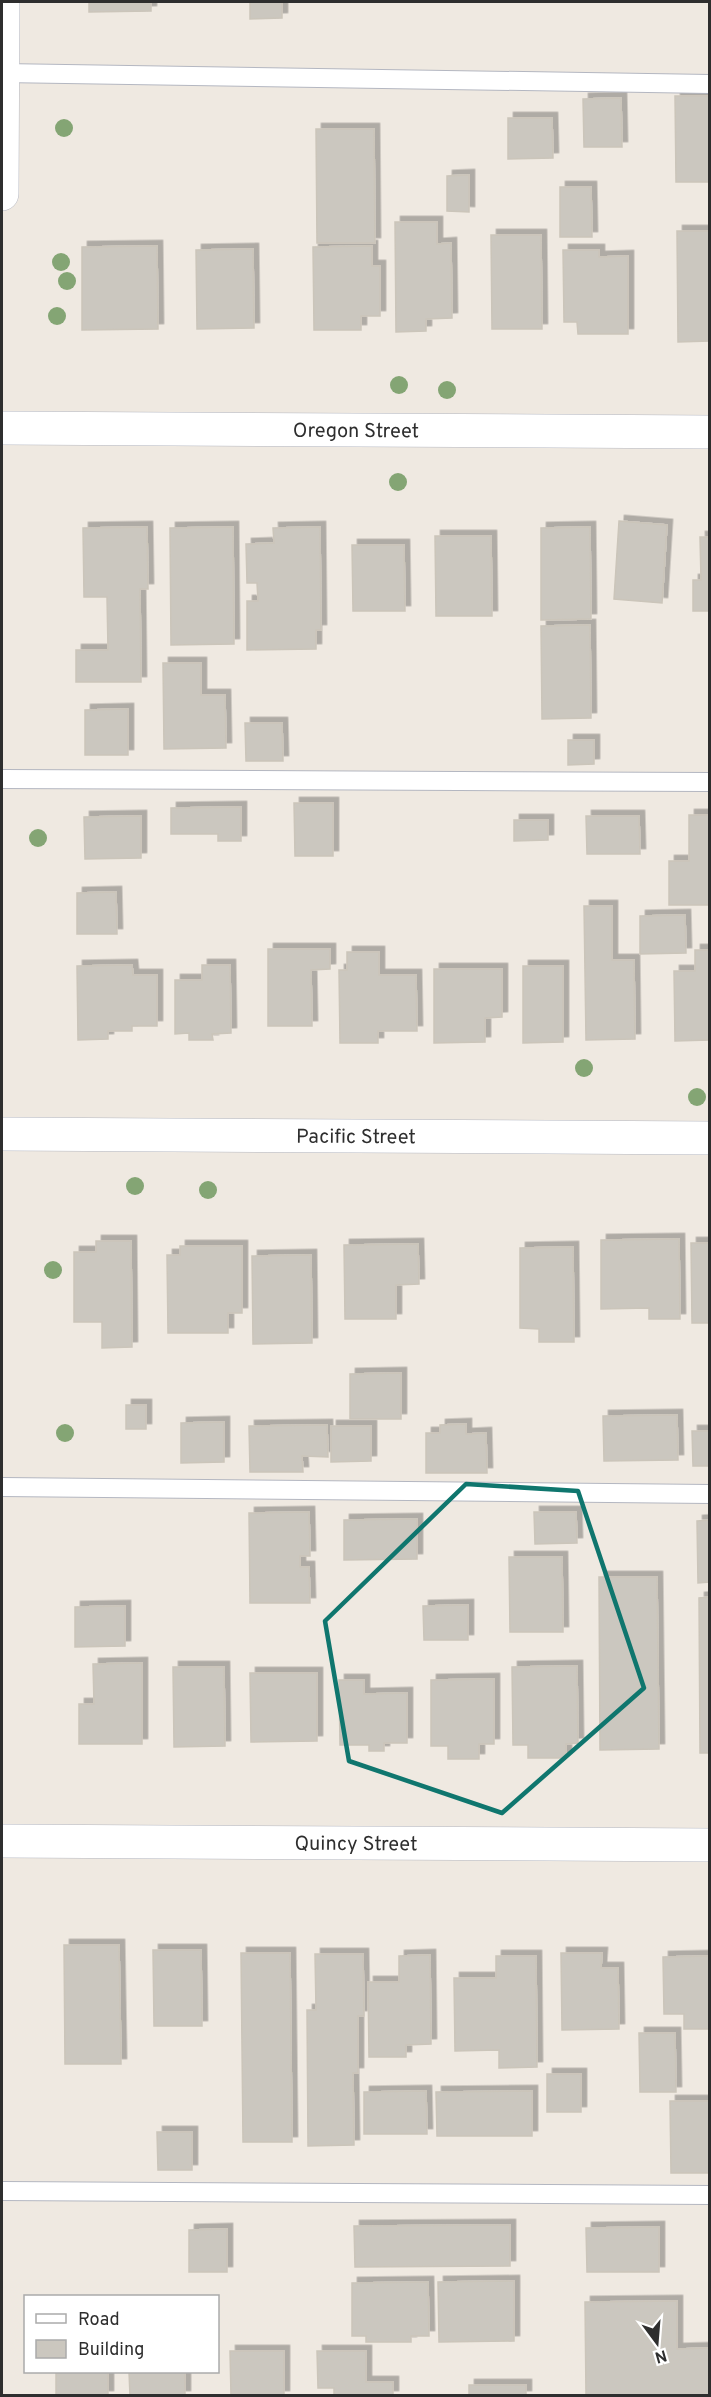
<svg xmlns="http://www.w3.org/2000/svg" width="711" height="2397" font-family="Overpass,sans-serif">
<style>
.building{fill:#cbc7bf;stroke:#cbc5ba;stroke-width:1.5;filter:url(#shadow)}
.lines{fill:none;stroke-linecap:round;stroke-linejoin:round}
.lane-casing{stroke:#b4b7c1;stroke-width:20}
.street-casing{stroke:#b4b7c1;stroke-width:34}
.lane{stroke:#fff;stroke-width:18}
.street{stroke:#fff;stroke-width:33}
.tree{fill:#84a574}
.marked{fill:none;stroke:#0f766e;stroke-width:4.5;stroke-linejoin:round}
.labels{text-anchor:middle;stroke-width:4.5;stroke-linejoin:round;paint-order:stroke}
.street-label{font-size:20px;fill:#2e2e2e;stroke:#fff}
</style>
<defs>
<filter id="shadow"><feDropShadow dx="5.5" dy="-5.5" stdDeviation="0" flood-color="#0004"/></filter>
</defs>
<rect width="100%" height="100%" fill="#efe9e1"/>
<g class="building">
<polygon points="89,2 151,2 151,11 89,12"/>
<polygon points="250,2 282,2 282,18 250,19"/>
<polygon points="675,96 710,96 710,182 676,182"/>
<polygon points="621,98 622,147 584,147 583,99"/>
<polygon points="508,118 552,118 553,158 508,159"/>
<polygon points="316,129 374,129 375,243 317,243"/>
<polygon points="469,175 469,212 447,211 447,176"/>
<polygon points="560,187 591,187 592,237 560,237"/>
<polygon points="395,222 437,222 437,244 451,243 452,318 426,319 426,331 396,332"/>
<polygon points="677,231 710,231 710,341 678,342"/>
<polygon points="491,235 541,235 542,329 492,329"/>
<polygon points="157,246 158,329 82,330 82,247"/>
<polygon points="372,246 372,266 380,266 380,316 361,316 361,330 314,330 313,247"/>
<polygon points="253,249 254,328 197,329 196,250"/>
<polygon points="563,250 599,250 599,257 628,256 628,334 578,334 577,322 564,322"/>
<polygon points="619,521 667,525 662,603 614,599"/>
<polygon points="147,527 148,589 140,589 141,682 76,682 76,650 108,650 107,597 84,597 83,528"/>
<polygon points="233,527 234,644 171,645 170,528"/>
<polygon points="320,527 321,630 316,630 316,649 247,650 247,601 258,601 257,583 247,583 246,544 274,543 273,528"/>
<polygon points="590,527 591,619 541,620 541,528"/>
<polygon points="435,536 491,536 492,616 436,616"/>
<polygon points="700,537 710,537 710,611 693,611 693,580 701,580"/>
<polygon points="352,545 404,545 405,611 353,611"/>
<polygon points="590,625 591,718 542,719 541,626"/>
<polygon points="163,663 201,663 201,695 225,695 226,748 164,749"/>
<polygon points="128,709 128,755 85,755 85,710"/>
<polygon points="245,723 282,723 283,761 246,761"/>
<polygon points="568,740 594,740 594,764 568,765"/>
<polygon points="294,803 333,803 333,856 295,856"/>
<polygon points="241,807 241,841 218,841 218,834 171,834 171,808"/>
<polygon points="689,815 710,815 710,905 669,905 669,861 689,861"/>
<polygon points="141,816 141,858 85,859 84,817"/>
<polygon points="586,816 639,816 640,854 587,854"/>
<polygon points="514,820 548,820 548,840 514,841"/>
<polygon points="116,892 117,934 77,934 77,893"/>
<polygon points="584,906 612,906 612,960 634,960 635,1039 586,1040"/>
<polygon points="685,915 686,953 640,954 640,916"/>
<polygon points="268,949 330,949 330,969 311,970 312,1026 268,1026"/>
<polygon points="695,950 710,950 710,1040 675,1041 674,971 695,971"/>
<polygon points="347,952 379,952 379,975 416,975 417,1031 378,1031 378,1043 340,1043 339,970 347,970"/>
<polygon points="132,965 133,975 157,975 157,1026 132,1026 132,1031 108,1031 108,1039 78,1040 77,966"/>
<polygon points="202,965 230,965 231,1033 212,1034 213,1040 189,1040 189,1033 175,1034 175,980 202,980"/>
<polygon points="523,966 563,966 563,1042 523,1043"/>
<polygon points="434,969 502,969 502,1017 485,1018 485,1042 434,1043"/>
<polygon points="679,1239 680,1319 649,1319 649,1308 601,1309 601,1240"/>
<polygon points="96,1241 131,1241 132,1347 102,1348 102,1322 74,1322 74,1252 96,1252"/>
<polygon points="691,1243 710,1243 710,1323 692,1323"/>
<polygon points="418,1244 419,1284 396,1285 396,1319 345,1319 344,1245"/>
<polygon points="180,1246 242,1246 242,1313 228,1313 228,1333 168,1333 167,1255 180,1255"/>
<polygon points="573,1247 574,1342 539,1342 539,1329 520,1328 520,1248"/>
<polygon points="311,1255 312,1343 253,1344 252,1256"/>
<polygon points="401,1373 401,1419 350,1419 350,1374"/>
<rect x="126" y="1405" width="20" height="24"/>
<polygon points="677,1415 678,1460 604,1461 603,1416"/>
<polygon points="224,1422 224,1462 181,1463 181,1423"/>
<polygon points="466,1424 466,1434 486,1433 487,1473 426,1473 426,1433 440,1433 440,1425"/>
<polygon points="327,1425 328,1457 302,1456 303,1472 250,1472 249,1426"/>
<polygon points="331,1426 371,1426 371,1461 331,1462"/>
<polygon points="692,1431 710,1431 710,1466 693,1466"/>
<polygon points="309,1512 310,1556 300,1556 300,1567 309,1567 310,1603 250,1603 249,1513"/>
<polygon points="534,1512 576,1512 577,1543 535,1544"/>
<polygon points="417,1519 417,1559 344,1560 344,1520"/>
<polygon points="710,1520 710,1582 698,1583 697,1521"/>
<polygon points="509,1557 562,1557 563,1632 510,1632"/>
<polygon points="599,1577 657,1577 659,1749 600,1750"/>
<polygon points="710,1597 710,1753 700,1753 699,1598"/>
<polygon points="468,1605 468,1640 424,1640 423,1606"/>
<polygon points="125,1606 125,1646 75,1647 75,1607"/>
<polygon points="142,1663 142,1744 79,1744 79,1704 94,1704 93,1664"/>
<polygon points="577,1666 578,1743 566,1744 566,1758 528,1758 528,1745 513,1745 512,1667"/>
<polygon points="173,1667 224,1667 225,1746 174,1747"/>
<polygon points="250,1673 317,1673 317,1741 251,1742"/>
<polygon points="494,1679 494,1744 479,1744 479,1759 448,1759 448,1746 431,1746 431,1680"/>
<polygon points="339,1680 364,1680 364,1694 407,1693 407,1743 384,1743 384,1751 369,1751 369,1745 340,1745"/>
<polygon points="64,1945 119,1945 121,2064 65,2064"/>
<polygon points="153,1950 201,1950 202,2026 154,2026"/>
<polygon points="241,1953 290,1953 292,2142 243,2142"/>
<polygon points="561,1953 602,1953 601,1968 618,1968 619,2029 562,2030"/>
<polygon points="315,1954 363,1954 364,2016 358,2016 358,2073 353,2073 354,2145 308,2146 307,2010 316,2010"/>
<polygon points="430,1955 431,2044 406,2045 406,2057 369,2057 368,1982 399,1982 399,1956"/>
<polygon points="496,1956 536,1956 537,2067 499,2068 499,2050 455,2051 454,1978 496,1978"/>
<polygon points="710,1956 710,2029 684,2029 684,2014 664,2014 663,1957"/>
<polygon points="639,2033 675,2033 676,2092 640,2092"/>
<rect x="547" y="2074" width="34" height="38"/>
<polygon points="426,2091 427,2134 364,2134 364,2092"/>
<polygon points="532,2091 532,2136 437,2136 436,2092"/>
<polygon points="670,2101 710,2101 710,2173 671,2173"/>
<polygon points="157,2132 192,2132 192,2170 158,2170"/>
<polygon points="510,2225 510,2266 355,2267 354,2226"/>
<polygon points="659,2227 659,2272 587,2272 586,2228"/>
<polygon points="227,2229 227,2272 189,2272 189,2230"/>
<polygon points="514,2281 514,2341 439,2342 438,2282"/>
<polygon points="428,2282 429,2336 411,2336 411,2342 366,2342 366,2336 352,2336 352,2283"/>
<polygon points="677,2301 677,2349 710,2348 710,2396 586,2396 585,2302"/>
<polygon points="230,2351 284,2351 284,2396 231,2396"/>
<polygon points="317,2351 366,2351 366,2382 393,2382 393,2396 334,2396 334,2388 318,2388"/>
<rect x="56" y="2372" width="52" height="24"/>
<polygon points="129,2372 185,2372 185,2396 130,2396"/>
<rect x="469" y="2385" width="57" height="11"/>
</g>
<g class="lines">
<g class="lane-casing">
<g id="lane">
<polyline points="2,73 710,84"/>
<polyline points="2,779 710,782"/>
<polyline points="2,1487 710,1494"/>
<polyline points="2,2191 710,2195"/>
</g>
</g>
<g class="street-casing">
<g id="street">
<polyline points="2,194 3,2"/>
<path id="s1" d="M 2,428 L 710,432"/>
<path id="s2" d="M 2,1134 L 710,1138"/>
<path id="s3" d="M 2,1841 L 710,1845"/>
</g>
</g>
<use href="#lane" class="lane"/>
<use href="#street" class="street"/>
</g>
<g class="tree">
<circle cx="64" cy="128" r="9"/>
<circle cx="61" cy="262" r="9"/>
<circle cx="67" cy="281" r="9"/>
<circle cx="57" cy="316" r="9"/>
<circle cx="399" cy="385" r="9"/>
<circle cx="447" cy="390" r="9"/>
<circle cx="398" cy="482" r="9"/>
<circle cx="38" cy="838" r="9"/>
<circle cx="584" cy="1068" r="9"/>
<circle cx="697" cy="1097" r="9"/>
<circle cx="135" cy="1186" r="9"/>
<circle cx="208" cy="1190" r="9"/>
<circle cx="53" cy="1270" r="9"/>
<circle cx="65" cy="1433" r="9"/>
</g>
<path class="marked" d="M 466,1484 L 578,1491 L 644,1688 L 502,1813 L 349,1761 L 325,1621 Z"/>
<g class="labels">
<g class="street-label">
<text dy="7" stroke="none"><textPath href="#s1" startOffset="354">Oregon Street</textPath></text>
<text dy="7" stroke="none"><textPath href="#s2" startOffset="354">Pacific Street</textPath></text>
<text dy="7" stroke="none"><textPath href="#s3" startOffset="354">Quincy Street</textPath></text>
</g>
</g>
<rect width="711" height="2397" fill="none" stroke="#2e2e2e" stroke-width="6"/>
<rect x="24" y="2295" width="195" height="78" fill="#ffffff" stroke="#ababab" stroke-width="1.5"/>
<rect x="36" y="2314" width="30" height="9" fill="#ffffff" stroke="#ababab" stroke-width="1.5"/>
<text x="78" y="2325" font-size="18" fill="#2e2e2e">Road</text>
<rect x="36" y="2340" width="30" height="18" fill="#cbc7bf" stroke="#ababab" stroke-width="1.5"/>
<text x="78" y="2355" font-size="18" fill="#2e2e2e">Building</text>
<g transform="translate(657 2343) rotate(164)" stroke="#ffffff" stroke-width="4.5" paint-order="stroke">
<path d="M0-4.5L10 22L0 15L-10 22Z" fill="#2e2e2e"/>
<text y="-9" font-size="16" font-weight="bold" text-anchor="middle" fill="#2e2e2e">N</text>
</g>
</svg>
